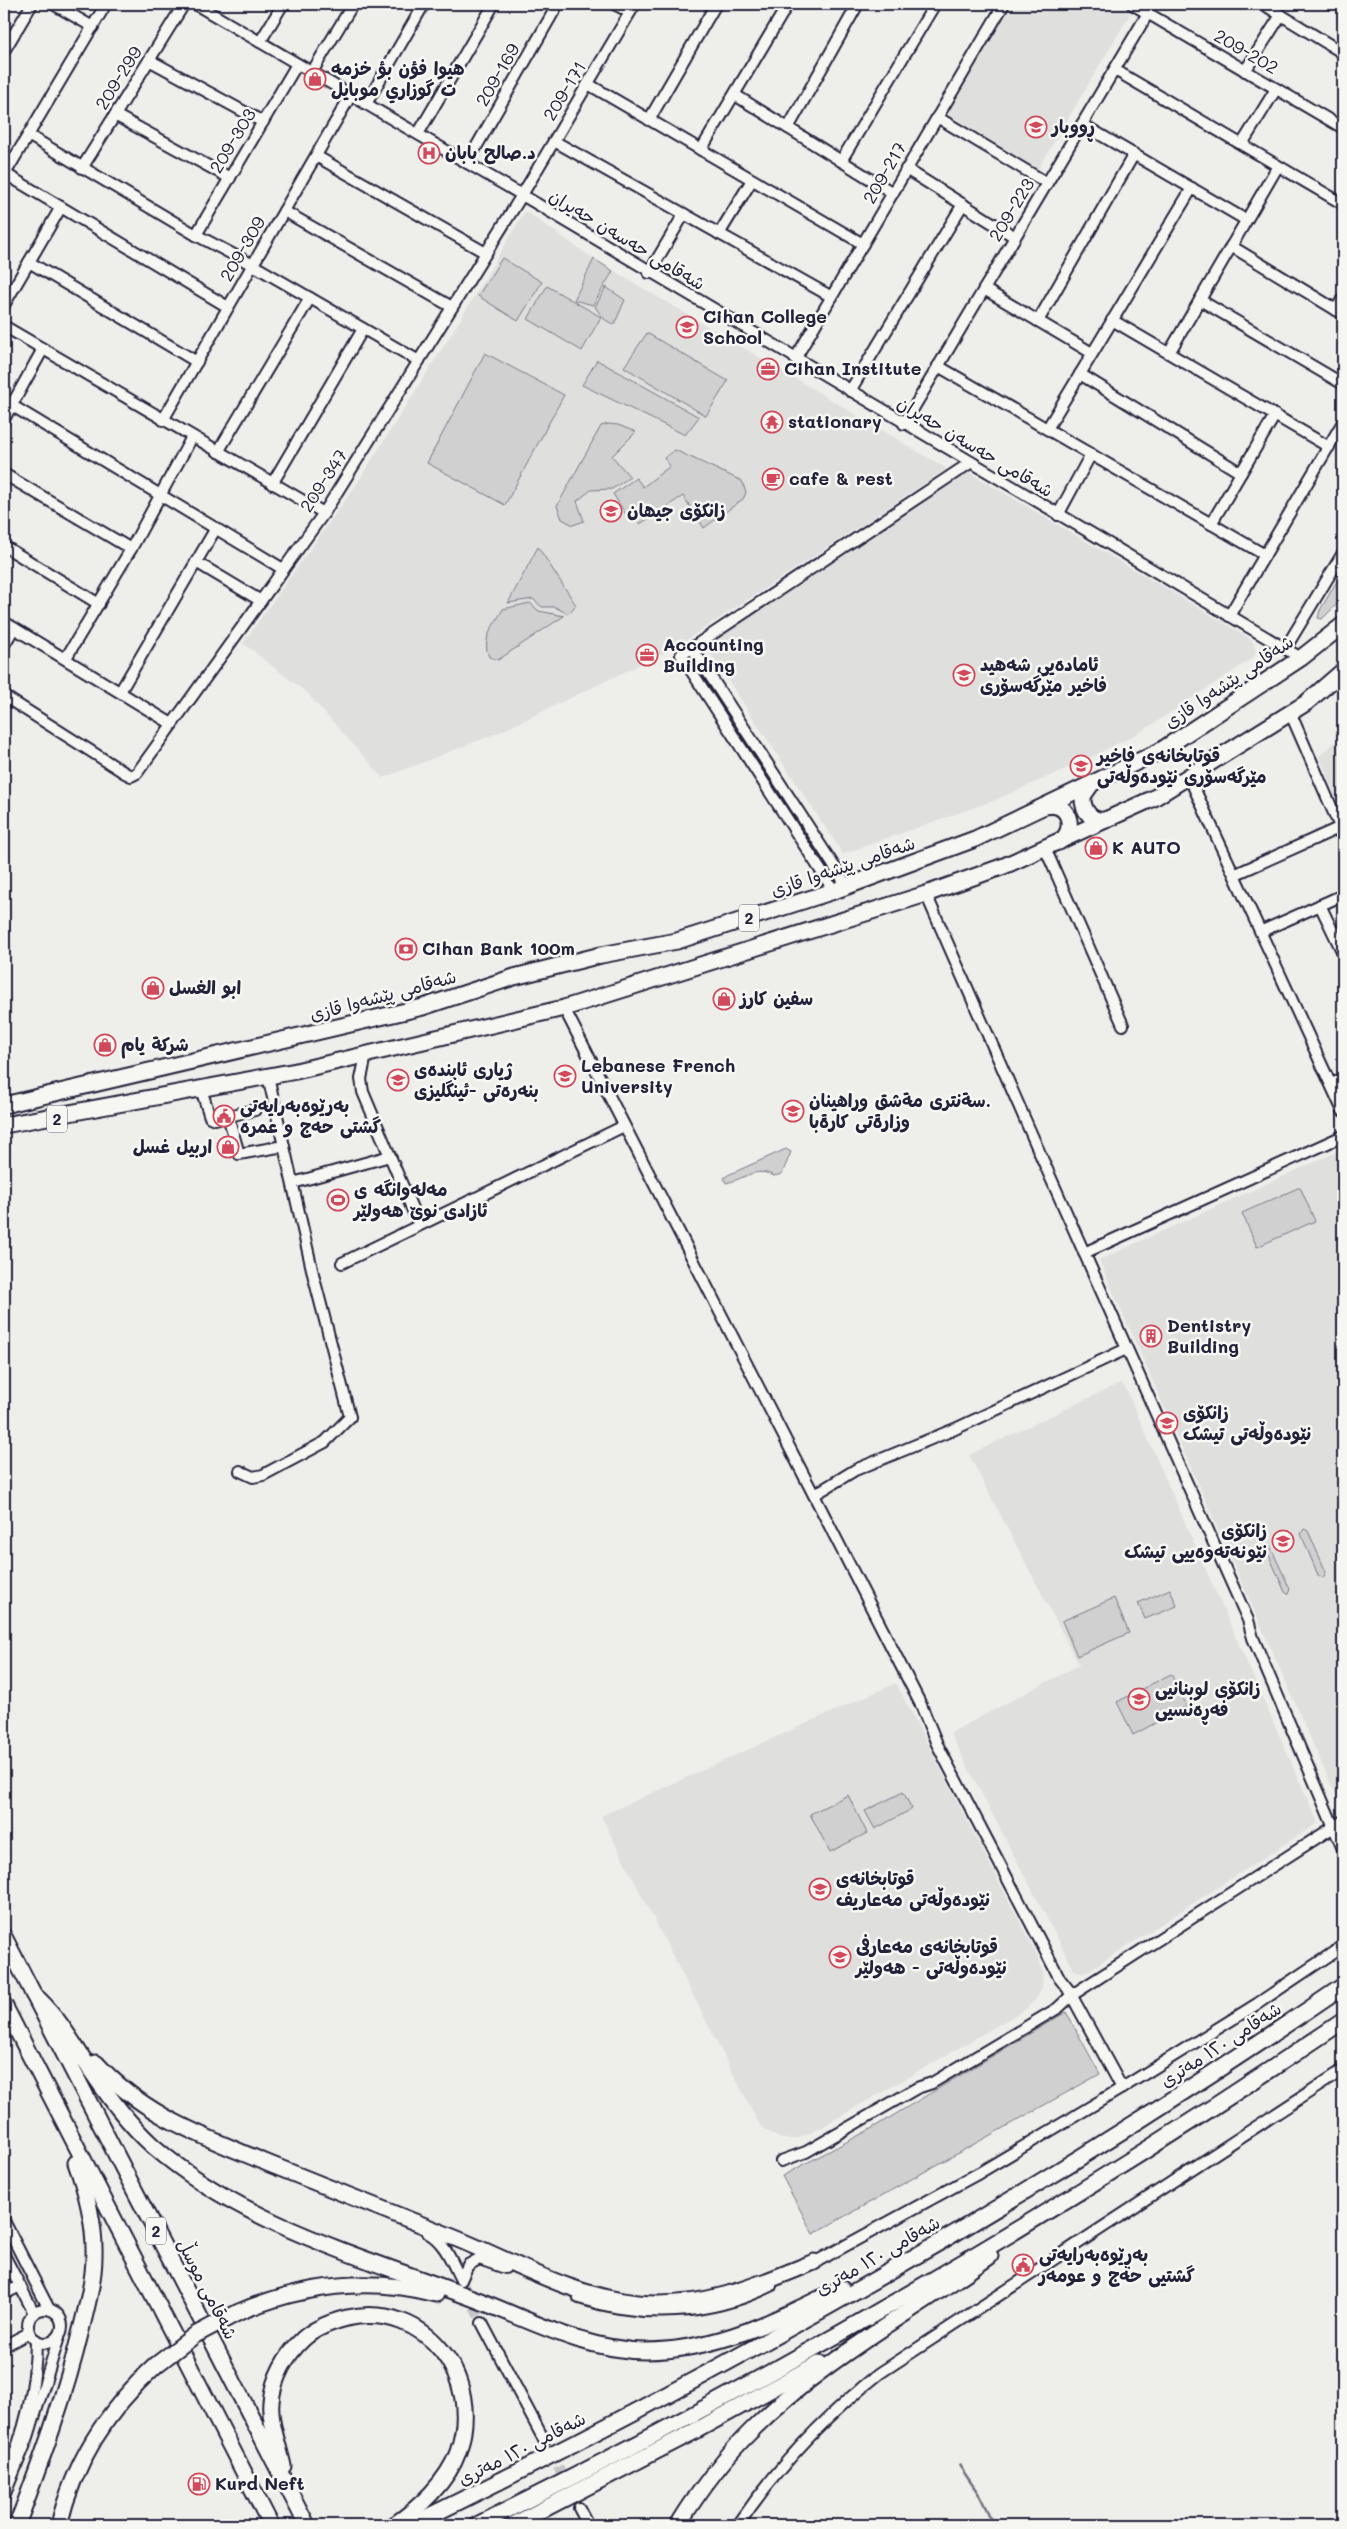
<svg xmlns="http://www.w3.org/2000/svg" width="1347" height="2529" font-family="Mali,'Playpen Sans Arabic',sans-serif">
<style>
.built{fill:#dfdfde}
.green{fill:#d0d0d1;stroke:#797986}
.lines{fill:none;stroke-linecap:round;stroke-linejoin:round}
.stream{stroke:#727281;stroke-width:2.5}
.minor-tunnel{stroke:#c5c5c8;stroke-width:10;stroke-dasharray:10 5;stroke-linecap:butt}
.minor-casing{stroke:#22223b;stroke-width:14}
.highway-casing{stroke:#22223b;stroke-width:19}
.minor{stroke:#f6f6f2;stroke-width:10}
.highway{stroke:#f6f6f2;stroke-width:15}
.highway-bridge-casing{stroke:#22223b;stroke-width:19;stroke-linecap:butt}
.highway-bridge{stroke:#f6f6f2;stroke-width:15}
.labels{text-anchor:middle;stroke-width:5;stroke-linejoin:round;paint-order:stroke}
.shield{fill:#f6f6f2;stroke:#626272;stroke-width:1}
.shield-label{font-size:16px;font-weight:bold;fill:#22223b}
.street-label{font-size:18px;fill:#22223b;stroke:#f6f6f2}
.poi-label{font-size:18px;font-weight:bold;fill:#22223b;stroke:#f6f6f2;text-anchor:start}
</style>
<rect width="100%" height="100%" fill="#eeeeeb"/>
<filter id="ink" filterUnits="userSpaceOnUse"><feTurbulence type="fractalNoise" baseFrequency=".02" numOctaves="2"/><feDisplacementMap in="SourceGraphic" scale="10" xChannelSelector="R" yChannelSelector="G"/><feConvolveMatrix kernelMatrix="1 2 1 2 8 2 1 2 1" color-interpolation-filters="sRGB"/></filter>
<g filter="url(#ink)">
<g class="built">
<polygon points="1007,4 1120,4 1132,11 1038,169 943,111"/>
<polygon points="525,211 594,259 947,469 674,648 502,731 383,778 307,693 243,643 356,485 462,317"/>
<polygon points="965,470 1246,636 1253,642 1256,653 1253,658 1144,730 1086,760 995,800 843,854 704,644"/>
<polygon points="1343,736 1343,814 1319,756"/>
<polygon points="1343,1149 1343,1805 1341,1807 1099,1260"/>
<polygon points="1120,1383 1125,1387 1318,1823 1088,1971 1081,1973 1074,1970 950,1733 1079,1665 969,1455"/>
<polygon points="896,1683 1040,1961 1043,1974 1042,1988 1036,1999 1026,2009 815,2131 797,2139 781,2139 765,2130 758,2122 601,1816"/>
</g>
<g class="green">
<polygon points="502,258 542,282 518,321 478,296"/>
<polygon points="594,259 613,271 593,305 574,300"/>
<polygon points="547,286 601,317 582,351 528,319"/>
<polygon points="606,287 625,300 614,325 604,319 595,307"/>
<polygon points="647,333 728,381 706,416 624,367"/>
<polygon points="485,353 564,395 505,505 427,463"/>
<polygon points="597,360 699,417 685,435 582,385"/>
<polygon points="609,424 618,425 636,432 612,456 630,477 612,489 591,490 577,501 584,521 573,525 562,519 557,506 601,426"/>
<polygon points="675,450 742,481 746,493 743,499 704,528 683,496 640,524 635,518 627,516 613,494 636,478 643,487 670,466 664,458"/>
<polygon points="538,547 576,605 568,614 555,607 542,607 533,599 508,603"/>
<polygon points="1343,571 1343,598 1322,619 1318,618 1320,610"/>
<path d="M 530,603 L 539,611 L 564,616 L 498,660 L 489,657 C 481,638 494,626 503,609 Z"/>
<path d="M 786,1149 L 791,1152 L 782,1174 L 774,1176 C 755,1166 745,1179 726,1183 L 724,1178 L 728,1175 Z"/>
<polygon points="1300,1187 1315,1221 1257,1247 1242,1213"/>
<polygon points="1304,1529 1308,1531 1326,1572 1323,1578 1318,1575 1301,1534"/>
<polygon points="1270,1546 1290,1589 1288,1594 1285,1592 1267,1551 1266,1548"/>
<polygon points="1170,1589 1177,1606 1145,1619 1138,1603"/>
<polygon points="1114,1598 1129,1633 1077,1656 1062,1621"/>
<polygon points="1171,1674 1187,1706 1133,1735 1117,1702"/>
<polygon points="903,1792 912,1809 875,1829 865,1811"/>
<polygon points="848,1795 867,1833 830,1852 810,1814"/>
<polygon points="1066,2012 1100,2074 813,2234 782,2176 869,2130"/>
</g>
<g class="lines">
<polyline class="stream" points="959,2465 980,2496 994,2525"/>
<g class="minor-tunnel">
<polyline points="461,2280 482,2323"/>
<polyline points="544,2440 579,2508"/>
</g>
<g class="minor-casing">
<g id="minor">
<polyline points="53,4 93,27"/>
<polyline points="195,4 522,195 1301,658"/>
<polyline points="614,4 630,12"/>
<polyline points="1132,4 1343,128"/>
<polyline points="1263,4 1343,53"/>
<polyline points="260,42 283,4"/>
<polyline points="4,51 32,4"/>
<polyline points="149,60 263,122"/>
<polyline points="1115,70 1343,204"/>
<polyline points="1245,71 1281,15"/>
<polyline points="312,72 353,4"/>
<polyline points="588,84 863,244"/>
<polyline points="735,95 893,193"/>
<polyline points="366,104 424,4"/>
<polyline points="115,115 230,178"/>
<polyline points="937,117 1047,183"/>
<polyline points="649,120 716,4"/>
<polyline points="1082,124 1246,220"/>
<polyline points="788,128 858,4"/>
<polyline points="418,134 494,4"/>
<polyline points="28,135 196,235 253,265 419,361"/>
<polyline points="554,141 832,297"/>
<polyline points="1242,144 1276,89"/>
<polyline points="701,150 788,4"/>
<polyline points="316,156 486,253"/>
<polyline points="841,161 935,4"/>
<polyline points="467,163 558,4"/>
<polyline points="82,168 184,4"/>
<polyline points="906,169 1015,237"/>
<polyline points="4,173 228,307"/>
<polyline points="5,174 106,4"/>
<polyline points="284,211 452,307"/>
<polyline points="719,234 752,180"/>
<polyline points="196,235 297,64"/>
<polyline points="1231,246 1343,314"/>
<polyline points="29,262 197,362"/>
<polyline points="649,273 684,214"/>
<polyline points="984,289 1092,353"/>
<polyline points="1200,300 1343,384"/>
<polyline points="4,305 61,207"/>
<polyline points="1336,310 1343,298"/>
<polyline points="1112,320 1329,447"/>
<polyline points="1038,321 1134,154"/>
<polyline points="4,326 324,513"/>
<polyline points="1169,353 1278,166"/>
<polyline points="795,359 1004,4"/>
<polyline points="938,366 1265,555"/>
<polyline points="1080,374 1241,473"/>
<polyline points="850,391 963,204"/>
<polyline points="11,405 283,569"/>
<polyline points="4,419 43,349"/>
<polyline points="163,420 351,95"/>
<polyline points="904,424 1148,13"/>
<polyline points="1047,429 1192,188"/>
<polyline points="218,452 310,298"/>
<polyline points="4,474 131,549"/>
<polyline points="272,484 363,329"/>
<polyline points="1058,515 1091,454"/>
<polyline points="1211,524 1275,415"/>
<polyline points="4,546 99,604"/>
<polyline points="196,562 261,601"/>
<polyline points="1229,616 1343,422"/>
<polyline points="4,622 172,724"/>
<polyline points="4,645 14,628"/>
<polyline points="692,648 847,886"/>
<polyline points="1285,649 1343,553"/>
<polyline points="66,658 131,549 192,437"/>
<polyline points="120,692 216,528"/>
<polyline points="4,696 125,773 131,776 137,773 324,513 522,195 635,4"/>
<polyline points="1290,712 1340,827"/>
<polyline points="1189,777 1343,1111"/>
<polyline points="1045,848 1123,1025"/>
<polyline points="1236,874 1343,826"/>
<polyline points="834,891 681,655 970,463"/>
<polyline points="926,894 1045,1165 1248,1620 1253,1638 1343,1849"/>
<polyline points="1320,905 1343,953"/>
<polyline points="1262,931 1343,895"/>
<polyline points="564,1008 820,1507 921,1705 937,1744 1060,1979 1068,1989 1122,2088"/>
<polyline points="366,1055 361,1079 363,1092 419,1225"/>
<polyline points="1331,1084 1343,1079"/>
<polyline points="201,1089 210,1117 215,1119 255,1110"/>
<polyline points="228,1116 239,1154 284,1146"/>
<polyline points="293,1183 390,1156"/>
<polyline points="1084,1253 1343,1136"/>
<polyline points="342,1263 624,1126"/>
<polyline points="240,1471 253,1477 263,1475 325,1442 350,1417 314,1278 268,1076"/>
<polyline points="814,1495 855,1470 955,1429 1122,1351"/>
<polyline points="781,2161 806,2152 917,2088 932,2083 1058,2008 1072,1995 1343,1821"/>
<polyline points="4,2221 49,2309"/>
<path d="M 428,2233 C 445,2242 452,2263 461,2280"/>
<polyline points="4,2255 34,2313"/>
<polyline points="810,2265 979,2173 1122,2088 1257,2004 1343,1946"/>
<polyline points="461,2280 468,2265 479,2259 505,2268"/>
<polyline points="4,2294 20,2286"/>
<path d="M 579,2298 C 643,2319 710,2316 771,2286"/>
<circle cx="45" cy="2326" r="17"/>
<polyline points="482,2323 544,2440"/>
<polyline points="4,2346 29,2333"/>
<path d="M 4,2479 C 24,2436 36,2388 36,2340"/>
<polyline points="4,2496 28,2437 59,2337"/>
<polyline points="579,2508 588,2525"/>
<path d="M 738,2525 C 778,2466 824,2417 880,2373 L 1343,2070"/>
</g>
</g>
<g class="highway-casing">
<g id="highway">
<path d="M 1090,786 L 1083,796 C 1082,812 1093,824 1109,819"/>
<path d="M 1046,806 C 1069,801 1078,830 1059,842"/>
<polyline points="4,1105 423,1007 514,977 601,955 677,941 834,891 975,839 1160,751 1301,658 1343,625"/>
<polyline points="4,1125 296,1071 564,1008 926,894 1004,866 1154,798 1306,703 1343,671"/>
<polyline points="4,1937 307,2525"/>
<path d="M 33,1994 C 54,2012 67,2034 82,2057 C 102,2088 125,2121 153,2146 C 244,2225 363,2257 475,2299 C 530,2320 584,2350 645,2351 C 717,2351 779,2319 841,2288"/>
<polyline points="4,2005 271,2525"/>
<path d="M 96,2063 C 144,2116 203,2136 267,2163 C 326,2187 386,2210 445,2234 C 507,2258 569,2296 637,2303 C 704,2309 753,2287 814,2262"/>
<path d="M 239,2312 C 303,2285 369,2276 436,2294"/>
<path d="M 283,2466 C 279,2446 269,2422 271,2402 C 273,2378 286,2355 303,2339 C 315,2328 331,2322 347,2318 C 426,2301 484,2378 458,2452 C 448,2481 419,2508 394,2525"/>
<path d="M 17,2525 C 41,2461 65,2397 81,2330 C 87,2306 94,2280 94,2256 C 95,2224 87,2193 76,2163"/>
<path d="M 59,2525 C 74,2462 109,2408 156,2365"/>
<path d="M 411,2525 C 734,2368 1047,2189 1343,1986"/>
<path d="M 477,2525 C 777,2378 1067,2208 1343,2021"/>
<polyline points="513,2525 697,2430 819,2363"/>
<path d="M 678,2525 C 699,2491 724,2457 753,2429 C 822,2360 911,2313 990,2256"/>
</g>
</g>
<use href="#minor" class="minor"/>
<use href="#highway" class="highway"/>
<g class="highway-bridge-casing">
<polyline id="highway-bridge" points="156,2365 195,2335 239,2312"/>
</g>
<use href="#highway-bridge" class="highway-bridge"/>
</g>
</g>
<defs>
<g id="shop-ring" transform="scale(1.125)"><circle r="9.5" fill="#f6f6f2" stroke="#d1495b" stroke-width="1.5"/><path d="M-5-2.5h2.3a2.7 3.5 0 0 1 5.4 0H5L5.5 6h-11ZM-1.5-2.5h3a1.5 2.3 0 0 0-3 0Z" fill="#d1495b"/></g>
<g id="school-ring" transform="scale(1.125)"><circle r="9.5" fill="#f6f6f2" stroke="#d1495b" stroke-width="1.5"/><path d="M0-5L7-2L0 1L-7-2ZM-4 1L0 2.5L4 1V4Q0 6-4 4Z" fill="#d1495b"/></g>
<g id="hospital-ring" transform="scale(1.125)"><circle r="9.5" fill="#f6f6f2" stroke="#d1495b" stroke-width="1.5"/><path d="M-5-5h3v3.5h4V-5h3V5h-3V1.5h-4V5h-3Z" fill="#d1495b"/></g>
<g id="office-ring" transform="scale(1.125)"><circle r="9.5" fill="#f6f6f2" stroke="#d1495b" stroke-width="1.5"/><path d="M-6-3h4V-5.5h4V-3h4V5H-6ZM-1-4.5V-3h2v-1.5ZM-6 0V1H6V0Z" fill="#d1495b"/></g>
<g id="temple-ring" transform="scale(1.125)"><circle r="9.5" fill="#f6f6f2" stroke="#d1495b" stroke-width="1.5"/><path d="M0-6L5-2H3V0L6.5 2.5H4V6H1.5V3h-3V6H-4V2.5H-6.5L-3 0V-2H-5Z" fill="#d1495b"/></g>
<g id="cafe-ring" transform="scale(1.125)"><circle r="9.5" fill="#f6f6f2" stroke="#d1495b" stroke-width="1.5"/><path d="M-5.5-4.5H6V0H3Q3 3.5 0 3.5H-2.5Q-5.5 3.5-5.5 0ZM3-3.2v2h1.7v-2ZM-6 4.5H4V6H-6Z" fill="#d1495b"/></g>
<g id="university-ring" transform="scale(1.125)"><circle r="9.5" fill="#f6f6f2" stroke="#d1495b" stroke-width="1.5"/><path d="M0-5L7-2L0 1L-7-2ZM-4 1L0 2.5L4 1V4Q0 6-4 4Z" fill="#d1495b"/></g>
<g id="bank-ring" transform="scale(1.125)"><circle r="9.5" fill="#f6f6f2" stroke="#d1495b" stroke-width="1.5"/><path d="M-6-4H6V4H-6ZM0-2.3a2.3 2.3 0 1 0 0 4.6a2.3 2.3 0 1 0 0-4.6Z" fill="#d1495b"/></g>
<g id="civic-ring" transform="scale(1.125)"><circle r="9.5" fill="#f6f6f2" stroke="#d1495b" stroke-width="1.5"/><path d="M-.6-6.5H3V-4.5H.6V-3L4-1V1h2V6H-6V1h2V-1L-.6-3ZM-1.2 2.5V6h2.4V2.5Z" fill="#d1495b"/></g>
<g id="stadium-ring" transform="scale(1.125)"><circle r="9.5" fill="#f6f6f2" stroke="#d1495b" stroke-width="1.5"/><path d="M0-5a6.5 5 0 1 0 0 10a6.5 5 0 1 0 0-10ZM-3.5-1.8h7v3.6h-7Z" fill="#d1495b"/></g>
<g id="building-ring" transform="scale(1.125)"><circle r="9.5" fill="#f6f6f2" stroke="#d1495b" stroke-width="1.5"/><path d="M-4-6H4V6H1V3H-1V6H-4ZM-2.5-4.3h1.7v1.8h-1.7ZM.8-4.3h1.7v1.8H.8ZM-2.5-1h1.7V.8h-1.7ZM.8-1h1.7V.8H.8Z" fill="#d1495b"/></g>
<g id="fuel-ring" transform="scale(1.125)"><circle r="9.5" fill="#f6f6f2" stroke="#d1495b" stroke-width="1.5"/><path d="M-5.5-6h7V0h2V4h1.3V-2.5L3-4.5l.8-.8L6-3V5H2.5V1h-1V6h-7ZM-4.2-4.7v3.2H.2V-4.7Z" fill="#d1495b"/></g>
</defs>
<g fill-rule="evenodd">
<use href="#shop-ring" x="315" y="79"/>
<use href="#school-ring" x="1036" y="127"/>
<use href="#hospital-ring" x="429" y="153"/>
<use href="#school-ring" x="687" y="327"/>
<use href="#office-ring" x="768" y="369"/>
<use href="#temple-ring" x="772" y="422"/>
<use href="#cafe-ring" x="773" y="479"/>
<use href="#university-ring" x="611" y="511"/>
<use href="#office-ring" x="647" y="655"/>
<use href="#school-ring" x="964" y="675"/>
<use href="#school-ring" x="1081" y="766"/>
<use href="#shop-ring" x="1096" y="848"/>
<use href="#bank-ring" x="406" y="949"/>
<use href="#shop-ring" x="153" y="988"/>
<use href="#shop-ring" x="724" y="999"/>
<use href="#shop-ring" x="105" y="1045"/>
<use href="#university-ring" x="565" y="1076"/>
<use href="#school-ring" x="398" y="1080"/>
<use href="#university-ring" x="793" y="1111"/>
<use href="#civic-ring" x="224" y="1116"/>
<use href="#shop-ring" x="228" y="1147"/>
<use href="#stadium-ring" x="338" y="1200"/>
<use href="#building-ring" x="1151" y="1336"/>
<use href="#university-ring" x="1167" y="1423"/>
<use href="#university-ring" x="1283" y="1541"/>
<use href="#university-ring" x="1139" y="1699"/>
<use href="#school-ring" x="820" y="1889"/>
<use href="#school-ring" x="840" y="1957"/>
<use href="#civic-ring" x="1023" y="2265"/>
<use href="#fuel-ring" x="199" y="2484"/>
</g>
<g class="labels">
<g class="shield">
<rect x="739" y="904.5" width="20" height="27" rx="4"/>
<rect x="47" y="1105.5" width="20" height="27" rx="4"/>
<rect x="146" y="2217.5" width="20" height="27" rx="4"/>
</g>
<g class="shield-label">
<text x="749" y="924">2</text>
<text x="57" y="1125">2</text>
<text x="156" y="2237">2</text>
</g>
<g class="street-label">
<text transform="translate(1246 52) rotate(30)" y="6">209-202</text>
<text transform="translate(498 75) rotate(-60)" y="6">209-169</text>
<text transform="translate(119 78) rotate(-58)" y="6">209-299</text>
<text transform="translate(565 91) rotate(-59)" y="6">209-171</text>
<text transform="translate(233 141) rotate(-59)" y="6">209-303</text>
<text transform="translate(885 173) rotate(-60)" y="6">209-217</text>
<text transform="translate(1012 210) rotate(-59)" y="6">209-223</text>
<text transform="translate(627 240) rotate(31)" y="6">شەقامی حەسەن حەیران</text>
<text transform="translate(243 249) rotate(-60)" y="6">209-309</text>
<text transform="translate(975 447) rotate(31)" y="6">شەقامی حەسەن حەیران</text>
<text transform="translate(324 481) rotate(-57)" y="6">209-347</text>
<text transform="translate(1229 682) rotate(-34)" y="6">شەقامی پێشەوا قازی</text>
<text transform="translate(843 867) rotate(-19)" y="6">شەقامی پێشەوا قازی</text>
<text transform="translate(383 996) rotate(-15)" y="6">شەقامی پێشەوا قازی</text>
<text transform="translate(1221 2045) rotate(-33)" y="6">شەقامی ١٢٠ مەتری</text>
<text transform="translate(878 2256) rotate(-30)" y="6">شەقامی ١٢٠ مەتری</text>
<text transform="translate(207 2289) rotate(63)" y="6">شەقامی موسڵ</text>
<text transform="translate(522 2449) rotate(-27)" y="6">شەقامی ١٢٠ مەتری</text>
</g>
<g class="poi-label">
<text x="331" y="75">هيوا فؤن بؤ خزمه<tspan x="331" dy="21">ت گوزاري موبايل</tspan></text>
<text x="1052" y="133">ڕووبار</text>
<text x="445" y="159">د.صالح بابان</text>
<text x="703" y="323">Cihan College<tspan x="703" dy="21">School</tspan></text>
<text x="784" y="375">Cihan Institute</text>
<text x="788" y="428">stationary</text>
<text x="789" y="485">cafe &amp; rest</text>
<text x="627" y="517">زانکۆی جیھان</text>
<text x="663" y="651">Accounting<tspan x="663" dy="21">Building</tspan></text>
<text x="980" y="671">ئامادەیی شەهید<tspan x="980" dy="21">فاخیر مێرگەسۆری</tspan></text>
<text x="1097" y="762">قوتابخانەی فاخیر<tspan x="1097" dy="21">مێرگەسۆری نێودەوڵەتی</tspan></text>
<text x="1112" y="854">K AUTO</text>
<text x="422" y="955">Cihan Bank 100m</text>
<text x="169" y="994">ابو الغسل</text>
<text x="740" y="1005">سفين كارز</text>
<text x="121" y="1051">شرکة یام</text>
<text x="581" y="1072">Lebanese French<tspan x="581" dy="21">University</tspan></text>
<text x="414" y="1076">ژیاری ئایندەی<tspan x="414" dy="21">بنەرەتی -ئینگلیزی</tspan></text>
<text x="809" y="1107">سةنترى مةشق وراهينان.<tspan x="809" dy="21">وزارةتى كارةبا</tspan></text>
<text x="240" y="1112">بەرێوەبەرایەتی<tspan x="240" dy="21">گشتی حەج و عمرە</tspan></text>
<text x="212" y="1153" text-anchor="end">اربيل غسل</text>
<text x="354" y="1196">مەلەوانگە ی<tspan x="354" dy="21">ئازادی نوێ هەولێر</tspan></text>
<text x="1167" y="1332">Dentistry<tspan x="1167" dy="21">Building</tspan></text>
<text x="1183" y="1419">زانکۆی<tspan x="1183" dy="21">نێودەوڵەتی تیشک</tspan></text>
<text x="1267" y="1537" text-anchor="end">زانکۆی<tspan x="1267" dy="21">نێونەتەوەییی تیشک</tspan></text>
<text x="1155" y="1695">زانکۆی لوبنانیی<tspan x="1155" dy="21">فەڕەنسیی</tspan></text>
<text x="836" y="1885">قوتابخانەی<tspan x="836" dy="21">نێودەوڵەتی مەعاریف</tspan></text>
<text x="856" y="1953">قوتابخانەی مەعارفی<tspan x="856" dy="21">نێودەوڵەتی - هەولێر</tspan></text>
<text x="1039" y="2261">بەڕێوەبەرایەتی<tspan x="1039" dy="21">گشتیی حەج و عومەر</tspan></text>
<text x="215" y="2490">Kurd Neft</text>
</g>
</g>
<rect width="1347" height="2529" fill="none" stroke="#f6f6f2" stroke-width="20"/>
<rect x="10" y="10" width="1327" height="2509" fill="none" stroke="#22223b" stroke-width="2" filter="url(#ink)"/>
</svg>
